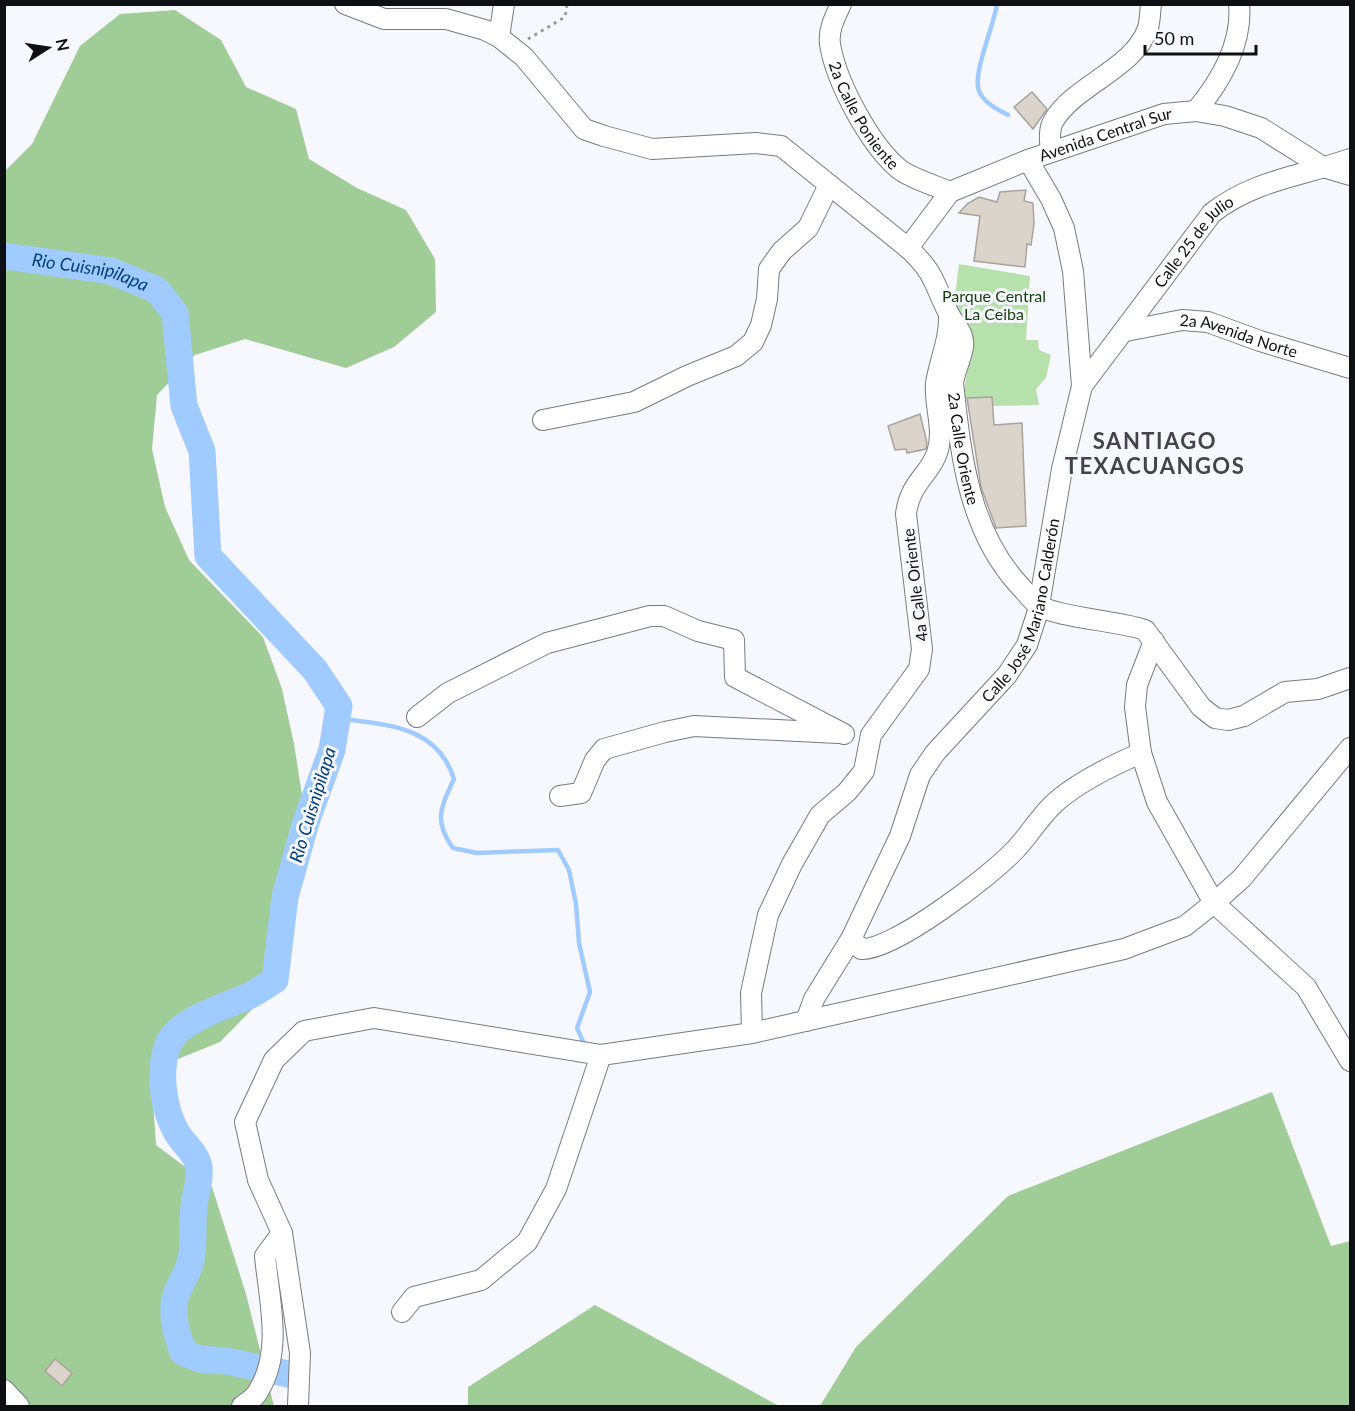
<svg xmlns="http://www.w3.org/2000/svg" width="1355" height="1411" font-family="Lato,sans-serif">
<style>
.green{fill:#b6e1ad}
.forest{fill:#a0cc97}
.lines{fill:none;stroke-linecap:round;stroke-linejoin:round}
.stream{stroke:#a0cbfe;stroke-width:4.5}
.river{stroke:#a0cbfe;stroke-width:27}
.building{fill:#dad4cc;stroke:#a8a39b;stroke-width:1.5}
.minor-casing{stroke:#787a82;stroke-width:22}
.path{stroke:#97989d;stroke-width:3;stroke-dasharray:3 4.5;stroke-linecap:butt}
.minor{stroke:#fff;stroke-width:20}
.labels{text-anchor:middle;stroke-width:6;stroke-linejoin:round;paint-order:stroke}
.street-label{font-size:16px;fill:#0e0f12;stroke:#f6f8fe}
.park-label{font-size:16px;fill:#143e09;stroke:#f6f8fe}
.water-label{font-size:18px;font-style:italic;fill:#003f7a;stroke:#f6f8fe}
.district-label{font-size:22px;font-weight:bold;letter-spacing:1.5px;fill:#42444b;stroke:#f6f8fe}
</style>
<rect width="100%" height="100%" fill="#f6f8fe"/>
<polygon class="green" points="959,264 1030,276 1026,340 1038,340 1039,350 1051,355 1046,378 1036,389 1039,405 993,406 991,397 963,398 973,334 953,312"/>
<g class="forest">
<polygon points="175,10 221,40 246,87 296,109 309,159 357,188 406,210 435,259 436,312 394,347 346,368 245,339 195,355 157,395 152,449 165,507 189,560 263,637 282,689 294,744 303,801 275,883 269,992 220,1042 151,1070 156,1145 212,1187 246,1294 274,1406 5,1406 5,171 32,144 80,46 120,14"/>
<polygon points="1272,1092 1331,1246 1350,1241 1350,1406 820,1406 856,1347 1008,1196"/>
<polygon points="595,1305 779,1406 468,1406 468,1387"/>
</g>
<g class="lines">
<g class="stream">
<path d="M 997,4 C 994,26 972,74 979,91 C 984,103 997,109 1008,115"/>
<path d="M 337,718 C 386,725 437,725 454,779 C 441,807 433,821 453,848 L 477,853 L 558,850 L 569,870 L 576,904 L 579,943 L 590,992 L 577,1028 L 585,1046"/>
</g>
<path class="river" id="s1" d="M 4,256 L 111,271 L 157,290 L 175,313 L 184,406 L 202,451 L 208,556 L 315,670 L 339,706 L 332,750 L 306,822 L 285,897 L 275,980 C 265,986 255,994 244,998 C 222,1007 177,1021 168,1045 C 158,1071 163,1109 177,1133 C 184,1145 196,1152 199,1167 C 201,1180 195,1194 194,1207 C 192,1222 194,1238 192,1253 C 190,1271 182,1279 176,1295 C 170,1314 177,1334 183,1352 L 200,1359 L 227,1361 L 288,1374"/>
</g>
<g class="building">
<polygon points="1032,92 1047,109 1033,129 1014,107"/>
<polygon points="1026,190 1024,201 1033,203 1034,224 1031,245 1027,244 1025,267 974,261 980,216 959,213 967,204 979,197 997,202 1000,192"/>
<polygon points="992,397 994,425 1022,423 1026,526 996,528 981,487 967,398"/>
<polygon points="920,414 927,443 926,449 907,453 906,449 895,450 888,426"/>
<polygon points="55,1359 72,1373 62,1386 45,1371"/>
</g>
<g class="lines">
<g class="minor-casing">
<g id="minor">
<path id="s2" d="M 345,4 L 384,19 L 446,19 L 485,30 L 499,37 L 524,57 L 584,129 L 604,136 L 652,149 L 756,143 L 781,146 L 908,248 C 936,274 933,283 949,314 C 955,326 965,333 963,347 C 961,359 955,370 953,383 C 961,455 968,529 1019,585 C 1025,591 1031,600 1038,605 C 1054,617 1121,621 1145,630 L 1201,707 L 1215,718 L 1228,720 L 1244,716 L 1285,692 L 1318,689 L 1350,678"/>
<path id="s3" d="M 841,4 C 835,17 828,30 830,44 C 836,82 870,145 899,169 C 912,179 934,185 950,192"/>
<polyline points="499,37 504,4"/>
<path d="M 1196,111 C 1220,82 1243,45 1239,4"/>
<path d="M 1051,152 C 1050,142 1048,129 1054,120 C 1075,85 1135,68 1148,28 C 1150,21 1150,12 1151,4"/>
<path id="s4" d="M 908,248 L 950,192 L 1028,160 L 1164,114 L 1196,111 L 1225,116 L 1261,128 L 1323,167 L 1350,175"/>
<path id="s5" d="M 1126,331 L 1182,320 L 1208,322 L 1260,341 L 1350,368"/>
<path id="s6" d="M 1082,386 L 1212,213 C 1254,180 1302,176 1350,159"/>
<polyline points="543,420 634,402 687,376 736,356 753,342 761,325 767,299 769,269 782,251 808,228 829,185"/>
<polyline points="1154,641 1137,685 1135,707 1141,753 1157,802 1214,903 1306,987 1350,1061"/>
<polyline points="417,717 448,693 547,643 650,616 664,616 698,631 734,640 735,677 844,734"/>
<polyline points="560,796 581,793 595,760 604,749 665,732 694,726 838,733"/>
<path d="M 851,939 L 861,949 C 893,951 989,877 1013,852 C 1029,836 1041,814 1058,800 C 1082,780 1113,765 1141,753"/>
<path id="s7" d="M 806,1021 L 814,999 L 851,939 L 900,836 L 920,775 L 935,753 L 1007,675 L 1027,645 L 1038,611 L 1062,469 L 1082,386 L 1073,271 L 1064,228 L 1051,199 L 1028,160"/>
<path d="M 752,1033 L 751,993 L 768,915 L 792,864 L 820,815 L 847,792 L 864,771 L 871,735 L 919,669 L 922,649 L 906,514 C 910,482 929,476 937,453 C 945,430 934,406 936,383 C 940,359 950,339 949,315"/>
<polyline points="402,1312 414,1297 481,1280 527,1242 556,1189 601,1055"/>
<polyline points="4,1390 19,1406"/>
<path d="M 242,1406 C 248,1402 256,1397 259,1390 C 283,1350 269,1300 265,1256 L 282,1233"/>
<polyline points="298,1406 300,1353 282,1233 258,1180 245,1122 274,1060 304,1031 374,1018 601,1055 752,1033 1124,949 1185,926 1214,903 1242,878 1350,748"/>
</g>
</g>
<polyline class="path" points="528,39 565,17 567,4"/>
<use href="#minor" class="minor"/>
</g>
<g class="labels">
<g class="street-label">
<text dy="6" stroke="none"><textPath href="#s3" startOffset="122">2a Calle Poniente</textPath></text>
<text dy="6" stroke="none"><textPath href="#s4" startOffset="236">Avenida Central Sur</textPath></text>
<text dy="6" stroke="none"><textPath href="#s6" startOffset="183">Calle 25 de Julio</textPath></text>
<text dy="6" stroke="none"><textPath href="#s5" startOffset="116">2a Avenida Norte</textPath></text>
<text dy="6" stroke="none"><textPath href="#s2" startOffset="868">2a Calle Oriente</textPath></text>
<text transform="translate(915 585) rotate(-97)" y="6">4a Calle Oriente</text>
<text dy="6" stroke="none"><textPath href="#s7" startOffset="471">Calle José Mariano Calderón</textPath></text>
</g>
<g class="park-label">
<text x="994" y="302">Parque Central<tspan x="994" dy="18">La Ceiba</tspan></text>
</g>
<g class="water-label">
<text dy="6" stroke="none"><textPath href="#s1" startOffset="88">Rio Cuisnipilapa</textPath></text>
<text transform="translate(313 805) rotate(-73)" y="6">Rio Cuisnipilapa</text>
</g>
<g class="district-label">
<text x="1155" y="449">SANTIAGO<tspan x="1155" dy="25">TEXACUANGOS</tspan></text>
</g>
</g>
<rect width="1355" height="1411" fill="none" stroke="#0e0f12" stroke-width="12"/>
<g transform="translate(48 48) rotate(78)" stroke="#f6f8fe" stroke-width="4.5" paint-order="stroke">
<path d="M0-4.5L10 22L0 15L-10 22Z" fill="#0e0f12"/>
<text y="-9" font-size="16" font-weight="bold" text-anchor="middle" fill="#0e0f12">N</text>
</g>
<path d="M1145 45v9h111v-9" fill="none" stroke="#0e0f12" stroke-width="3"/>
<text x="1154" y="45" font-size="18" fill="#0e0f12" stroke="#f6f8fe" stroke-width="4.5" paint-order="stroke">50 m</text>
</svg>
